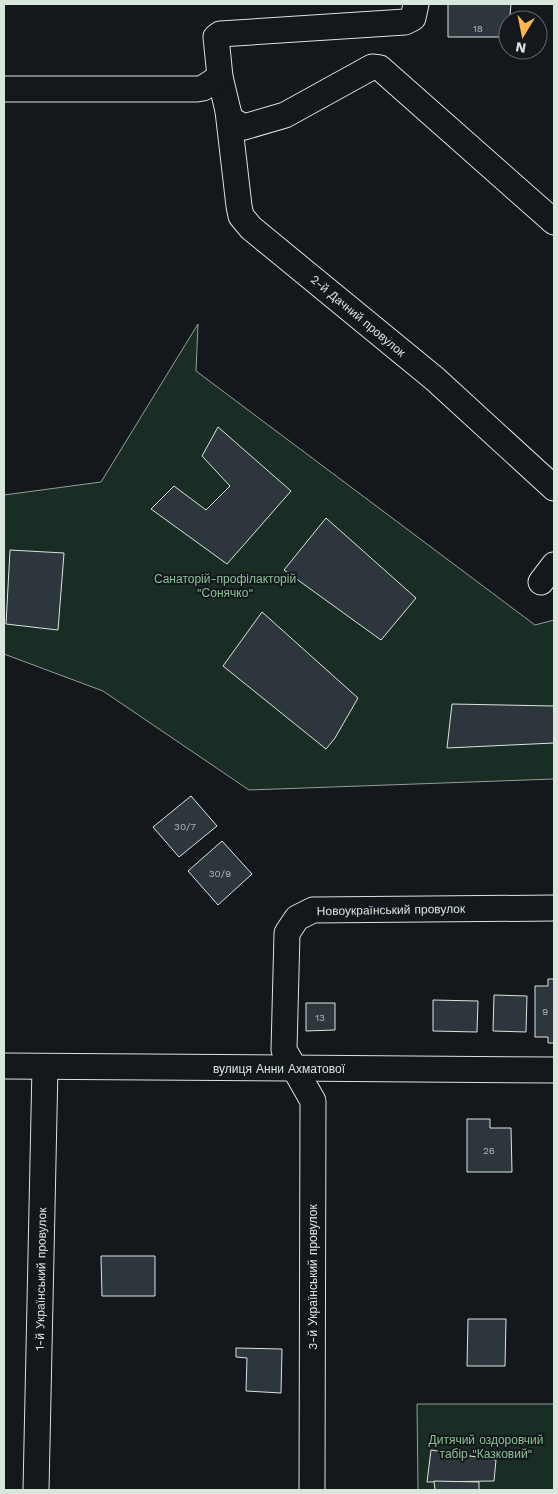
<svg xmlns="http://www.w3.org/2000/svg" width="558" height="1494" font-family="'Work Sans',sans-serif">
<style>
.green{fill:#1a2d24;stroke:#939e99}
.building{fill:#2c363c;stroke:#d8e6dc}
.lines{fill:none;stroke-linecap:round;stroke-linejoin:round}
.minor-casing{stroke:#d8e6dc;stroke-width:27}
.minor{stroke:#14181c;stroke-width:25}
.labels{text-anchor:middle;stroke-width:4;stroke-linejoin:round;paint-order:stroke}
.number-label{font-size:10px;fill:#adbab4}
.street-label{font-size:12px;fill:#d8e6dc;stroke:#14181c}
.park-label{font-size:12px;fill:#8ac095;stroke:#14181c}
</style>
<rect width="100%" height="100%" fill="#14181c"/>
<g class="green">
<polygon points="198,324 196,371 535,625 554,620 554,779 249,790 103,691 4,654 4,495 101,482"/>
<polygon points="417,1404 554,1404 554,1490 418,1490"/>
</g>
<g class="building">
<polygon points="448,4 511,4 508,37 448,37"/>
<polygon points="218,427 291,491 227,564 151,509 174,486 206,510 230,486 202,456"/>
<polygon points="326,518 416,598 381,640 284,570"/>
<polygon points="10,550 64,553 58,630 6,624"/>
<polygon points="262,612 358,698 335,738 326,749 223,666"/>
<polygon points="452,704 554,706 554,743 447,748"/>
<polygon points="191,796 217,826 179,857 153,827"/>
<polygon points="222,841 252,874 218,905 188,871"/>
<polygon points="548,979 554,979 554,1043 548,1043 548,1037 535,1037 535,986 548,986"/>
<polygon points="494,995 527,996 526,1032 493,1031"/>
<polygon points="433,1000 478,1001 477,1032 433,1031"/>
<polygon points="306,1003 335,1003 335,1030 306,1031"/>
<polygon points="467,1119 490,1119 490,1128 511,1128 512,1172 467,1172"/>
<polygon points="101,1256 155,1256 155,1296 102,1296"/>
<polygon points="468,1319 506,1319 505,1366 467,1366"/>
<polygon points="236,1348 282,1349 281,1393 246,1391 247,1358 236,1357"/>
<polygon points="431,1450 496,1460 494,1481 427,1482"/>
<polygon points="434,1481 479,1482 479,1490 435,1490"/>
</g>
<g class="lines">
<g class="minor-casing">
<g id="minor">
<polyline points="416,4 413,18 405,22 220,34 216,37 220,77 230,119 244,127 285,115 372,67 380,68 554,222"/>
<polyline points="4,89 197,89 203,88 220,77"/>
<polyline points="228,111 239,206 241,216 251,228 435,379 554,488"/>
<polyline points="541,582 554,565"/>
<polyline points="4,1066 554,1070"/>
<polyline points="36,1490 45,1067"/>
<polyline points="312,1490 313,1101 284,1050 287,933 297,918 313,910 554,908"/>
</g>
</g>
<use href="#minor" class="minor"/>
</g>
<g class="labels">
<g class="number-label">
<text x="478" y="32">18</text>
<text x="185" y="830">30/7</text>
<text x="220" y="877">30/9</text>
<text x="545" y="1015">9</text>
<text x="320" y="1021">13</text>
<text x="489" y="1154">26</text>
</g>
<g class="street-label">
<text transform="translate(358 316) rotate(40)" y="4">2-й Дачний провулок</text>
<text transform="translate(391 910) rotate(-1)" y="4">Новоукраїнський провулок</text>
<text x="279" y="1073">вулиця Анни Ахматової</text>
<text transform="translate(313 1277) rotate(-90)" y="4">3-й Український провулок</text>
<text transform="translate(41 1279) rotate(-89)" y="4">1-й Український провулок</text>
</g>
<g class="park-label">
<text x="225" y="583">Санаторій-профілакторій<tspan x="225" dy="14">"Сонячко"</tspan></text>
<text x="486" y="1444">Дитячий оздоровчий<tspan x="486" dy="14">табір "Казковий"</tspan></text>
</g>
</g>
<rect width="558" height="1494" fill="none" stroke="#d8e6dc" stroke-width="10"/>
<g transform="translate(523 35) rotate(190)"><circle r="24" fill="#14181c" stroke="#626a69"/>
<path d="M0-4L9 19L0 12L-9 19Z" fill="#ffb74d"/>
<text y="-8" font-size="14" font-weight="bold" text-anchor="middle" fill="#d8e6dc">N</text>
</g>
</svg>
